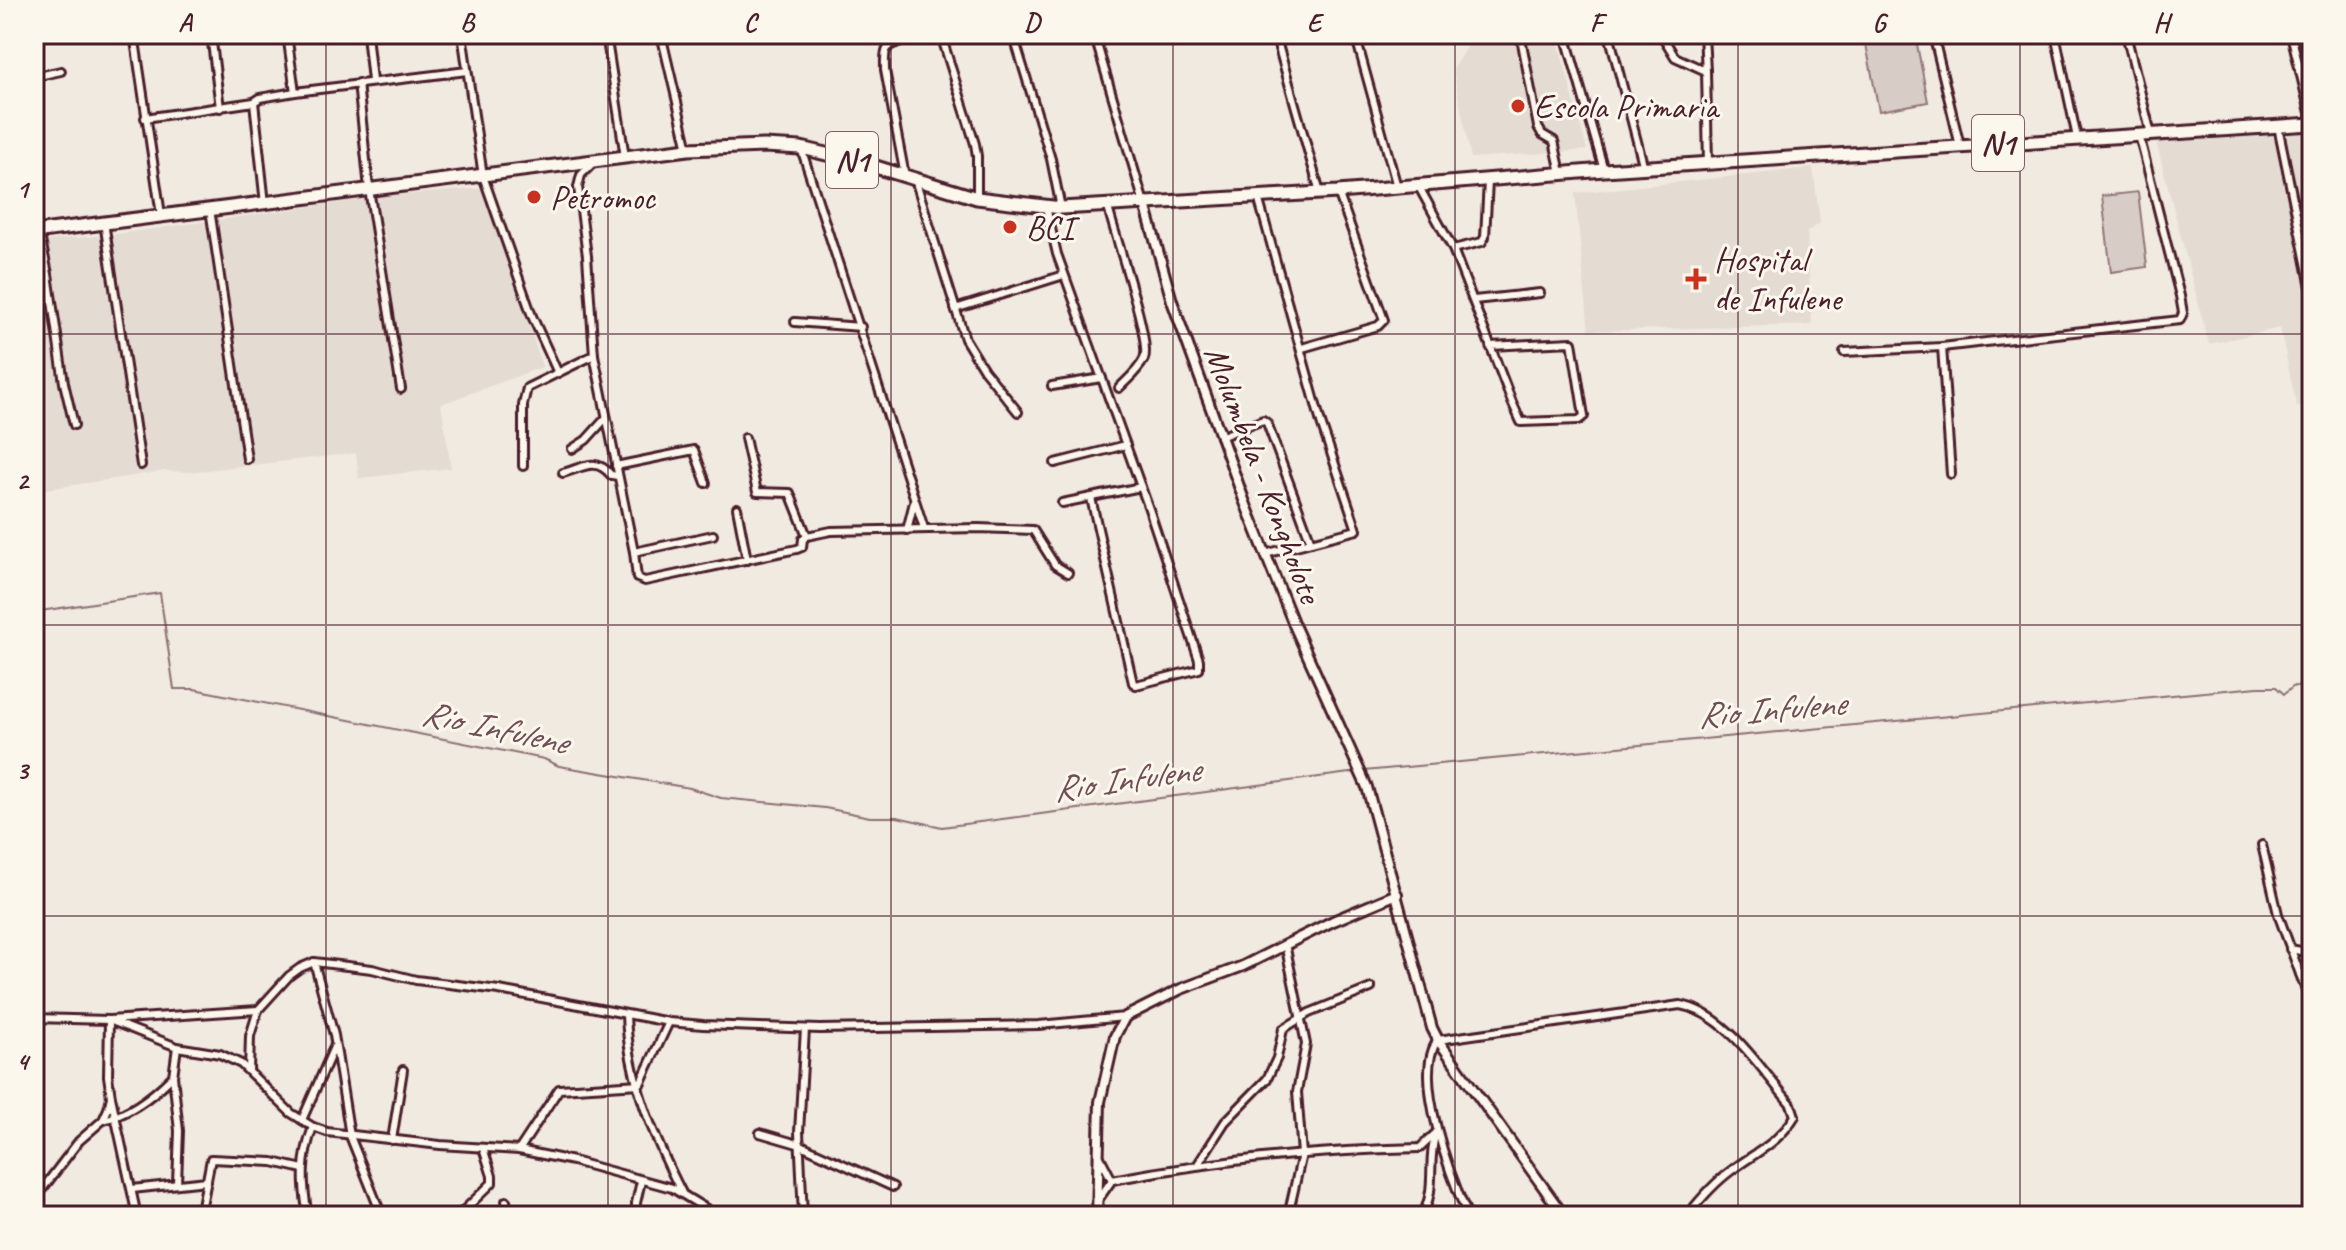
<svg xmlns="http://www.w3.org/2000/svg" width="2346" height="1250" font-family="Caveat,sans-serif">
<style>
.built{fill:#e4dbd2}
.green{fill:#d8ccc6;stroke:#917678;stroke-width:2}
.lines{fill:none;stroke-linecap:round;stroke-linejoin:round}
.stream{stroke:#8c6f72;stroke-width:2}
.street-casing{stroke:#4a1f2b;stroke-width:12}
.secondary-casing{stroke:#4a1f2b;stroke-width:14}
.highway-casing{stroke:#4a1f2b;stroke-width:17}
.street{stroke:#fbf7ec;stroke-width:6}
.secondary{stroke:#fbf7ec;stroke-width:8}
.highway{stroke:#fbf7ec;stroke-width:11}
.grid{fill:none;stroke:#4a1f2b;stroke-width:2;stroke-opacity:0.55}
.poi-dot{fill:#c8321e;stroke:#fbf7ec;stroke-width:3}
.labels{text-anchor:middle;stroke-width:6;stroke-linejoin:round;paint-order:stroke}
.shield{fill:#fbf7ec;stroke:#7f6065;stroke-width:2}
.shield-label{font-size:32px;font-weight:bold;fill:#4a1f2b}
.poi-label{font-size:34px;fill:#4a1f2b;stroke:#fbf7ec;text-anchor:start}
.street-label{font-size:34px;fill:#4a1f2b;stroke:#fbf7ec}
.water-label{font-size:36px;font-style:italic;fill:#704e55;stroke:#fbf7ec}
.neatline{fill:none;stroke:#4a1f2b;stroke-width:3}
.grid-label{font-size:26px;text-anchor:middle;font-weight:bold;fill:#4a1f2b}
</style>
<rect width="100%" height="100%" fill="#f0eae0"/>
<filter id="ink" filterUnits="userSpaceOnUse"><feTurbulence type="fractalNoise" baseFrequency=".0125" numOctaves="2"/><feDisplacementMap in="SourceGraphic" scale="16" xChannelSelector="R" yChannelSelector="G"/><feConvolveMatrix kernelMatrix="1 2 1 2 8 2 1 2 1" color-interpolation-filters="sRGB"/></filter>
<g filter="url(#ink)">
<g class="built">
<polygon points="1474,34 1556,34 1587,150 1471,158 1453,69"/>
<polygon points="2312,129 2312,406 2297,407 2280,328 2209,344 2156,141"/>
<polygon points="1813,168 1820,223 1807,232 1812,325 1589,331 1575,193"/>
<polygon points="487,188 542,367 441,404 451,468 359,478 356,453 189,472 165,471 34,491 34,242 117,234 387,196"/>
</g>
<g class="green">
<polygon points="1864,34 1915,34 1928,102 1879,111"/>
<polygon points="2138,192 2147,267 2111,272 2102,196"/>
</g>
<g class="lines">
<g class="stream">
<polyline points="34,612 160,593 174,689 194,689 544,759 559,766 690,788 721,798 825,808 870,817 897,817 942,827 1357,772"/>
<polyline points="1364,771 2258,687 2276,687 2284,694 2294,686 2312,689"/>
</g>
<g class="street-casing">
<g id="street">
<polyline points="134,34 161,215"/>
<polyline points="211,34 220,108"/>
<polyline points="287,34 295,92"/>
<polyline points="367,34 372,81"/>
<polyline points="462,34 483,176 532,316 558,373"/>
<polyline points="606,34 625,157"/>
<polyline points="661,34 688,149"/>
<polyline points="1013,34 1051,159 1061,208"/>
<polyline points="1094,34 1144,203"/>
<polyline points="1275,34 1320,193"/>
<polyline points="1355,34 1397,187"/>
<polyline points="1515,34 1522,43 1538,127 1542,134 1554,141 1561,173"/>
<polyline points="1565,34 1604,170"/>
<polyline points="1609,34 1644,168"/>
<polyline points="1661,34 1675,57 1706,71 1708,164"/>
<polyline points="1704,34 1706,71"/>
<polyline points="1933,34 1960,146"/>
<polyline points="2055,34 2077,138"/>
<polyline points="2126,34 2151,134"/>
<polyline points="2291,34 2312,121"/>
<polyline points="941,35 975,144 977,156 977,198"/>
<polyline points="34,77 61,71"/>
<polyline points="358,83 369,189 401,389"/>
<polyline points="254,102 265,204"/>
<polyline points="145,118 254,102 260,98 295,92 467,71"/>
<polyline points="2278,126 2312,292"/>
<polyline points="801,148 924,528"/>
<polyline points="594,162 581,175 578,187 587,256 594,355 634,552 637,578 645,581 797,549 802,547 803,539 807,536 831,531 978,528 1033,530 1055,565 1068,573"/>
<path d="M 905,176 L 885,70 C 885,63 884,54 887,49 C 893,39 929,38 941,36"/>
<polyline points="915,179 965,339 984,370 1018,412"/>
<polyline points="1419,187 1453,249 1512,402 1521,422 1579,420 1584,416 1572,342 1490,346"/>
<polyline points="1258,197 1321,423 1357,530 1265,554"/>
<polyline points="1046,207 1057,254 1149,509 1199,660 1199,669 1136,685 1133,683 1091,498"/>
<path d="M 1108,207 C 1114,234 1152,341 1144,359 C 1139,370 1127,380 1119,388"/>
<polyline points="210,209 247,459"/>
<polyline points="104,222 141,465"/>
<polyline points="39,231 48,274 64,383 74,425"/>
<polyline points="1453,249 1482,242 1485,237 1488,181"/>
<polyline points="1474,300 1540,293"/>
<polyline points="955,309 1064,275"/>
<polyline points="795,322 861,327"/>
<polyline points="1942,347 1951,474"/>
<polyline points="1302,348 1378,326 1384,320 1338,192"/>
<polyline points="1844,352 1942,347 2180,320 2183,313 2180,296 2139,135"/>
<polyline points="1052,386 1102,378"/>
<polyline points="1220,437 1263,420 1267,423 1311,542"/>
<polyline points="745,438 757,492 790,493 807,536"/>
<polyline points="572,449 586,440 606,418"/>
<polyline points="1055,463 1126,445"/>
<polyline points="523,466 523,405 527,388 594,355"/>
<polyline points="616,466 694,450 706,483"/>
<path d="M 563,473 C 584,467 596,457 611,475 L 618,476"/>
<polyline points="1062,503 1141,487"/>
<polyline points="737,508 747,560"/>
<polyline points="907,530 914,502"/>
<polyline points="634,552 713,535"/>
<polyline points="2262,845 2278,914 2312,1007"/>
<polyline points="1285,944 1306,1044 1297,1092 1302,1154 1288,1216"/>
<polyline points="2290,949 2312,953"/>
<polyline points="314,962 334,1035 350,1136 382,1216"/>
<polyline points="2300,974 2312,974"/>
<path d="M 626,1015 C 628,1078 654,1138 682,1193"/>
<polyline points="34,1018 109,1020 177,1047 220,1054 241,1064 291,1113 313,1127 327,1132 440,1145 519,1150 573,1161 672,1188 718,1216"/>
<polyline points="177,1047 173,1076 179,1131 177,1183"/>
<polyline points="249,1071 250,1036 258,1010 289,976 300,968 314,962 372,969 416,980 499,990 669,1022 703,1025 820,1029 1039,1025 1125,1017"/>
<polyline points="111,1097 137,1216"/>
<path d="M 103,1120 C 129,1115 155,1094 173,1076"/>
<polyline points="302,1120 334,1047"/>
<polyline points="760,1133 801,1145 893,1187"/>
<polyline points="392,1140 403,1070"/>
<polyline points="519,1150 559,1089 640,1084 669,1022"/>
<polyline points="1100,1157 1112,1180"/>
<polyline points="1198,1164 1225,1122 1267,1079 1277,1058 1283,1029 1309,1013 1371,988"/>
<polyline points="132,1189 207,1181"/>
<polyline points="34,1200 79,1141 103,1120 108,1109 111,1097 108,1076 109,1020 258,1010"/>
<path d="M 1098,1200 L 1112,1180 C 1214,1161 1316,1150 1420,1148 L 1436,1133"/>
<polyline points="506,1201 510,1216"/>
<polyline points="200,1216 211,1159 273,1162 303,1169"/>
<path d="M 308,1216 C 302,1183 301,1159 313,1127"/>
<polyline points="458,1216 492,1183 492,1176 483,1148"/>
<polyline points="636,1216 636,1203 641,1181"/>
<polyline points="803,1216 799,1132 805,1029"/>
<path d="M 1422,1216 C 1437,1188 1427,1165 1435,1136"/>
<path d="M 1468,1216 C 1452,1180 1411,1075 1438,1040 L 1680,1005 C 1727,1013 1761,1070 1791,1104 L 1795,1116 C 1779,1143 1756,1152 1732,1170 C 1714,1183 1701,1198 1687,1216"/>
</g>
</g>
<g class="secondary-casing">
<g id="secondary">
<polyline points="1145,204 1172,301 1244,500 1294,625 1367,787 1432,1028 1438,1040 1564,1216"/>
<polyline points="1097,1216 1100,1102 1115,1036 1125,1017 1181,989 1243,966 1333,921 1397,894"/>
</g>
</g>
<g class="highway-casing">
<polyline id="highway" points="34,232 688,149 764,146 801,148 856,161 977,198 1061,208 1338,192 1604,170 2312,124"/>
</g>
<use href="#street" class="street"/>
<use href="#secondary" class="secondary"/>
<use href="#highway" class="highway"/>
</g>
</g>
<path class="grid" d="M 326,34 L 326,1216M 608,34 L 608,1216M 891,34 L 891,1216M 1173,34 L 1173,1216M 1455,34 L 1455,1216M 1738,34 L 1738,1216M 2020,34 L 2020,1216M 34,334 L 2312,334M 34,625 L 2312,625M 34,916 L 2312,916"/>
<g class="poi-dot">
<circle cx="1518" cy="106" r="8"/>
<circle cx="534" cy="197" r="8"/>
<circle cx="1010" cy="227" r="8"/>
<path d="M1692 267h8v8h8v8h-8v8h-8v-8h-8v-8h8z"/>
</g>
<g class="labels">
<g class="shield">
<rect x="1972" y="115" width="52" height="56" rx="6"/>
<rect x="826" y="132" width="52" height="56" rx="6"/>
</g>
<g class="shield-label">
<text x="1998" y="154">N1</text>
<text x="852" y="171">N1</text>
</g>
<g class="poi-label">
<text x="1534" y="118">Escola Primaria</text>
<text x="550" y="209">Petromoc</text>
<text x="1026" y="239">BCI</text>
<text x="1714" y="271">Hospital<tspan x="1714" dy="39">de Infulene</tspan></text>
</g>
<g class="street-label">
<text transform="translate(1264 474) rotate(69)" y="12">Molumbela - Kongholote</text>
</g>
<g class="water-label">
<text transform="translate(1771 708) rotate(-5)" y="13">Rio Infulene</text>
<text transform="translate(495 726) rotate(12)" y="13">Rio Infulene</text>
<text transform="translate(1126 778) rotate(-8)" y="13">Rio Infulene</text>
</g>
</g>
<rect width="2346" height="1250" fill="none" stroke="#fbf7ec" stroke-width="88"/>
<rect x="44" y="44" width="2258" height="1162" class="neatline"/>
<g class="grid-label">
<text x="185" y="31">A</text>
<text x="467" y="31">B</text>
<text x="750" y="31">C</text>
<text x="1032" y="31">D</text>
<text x="1314" y="31">E</text>
<text x="1596" y="31">F</text>
<text x="1879" y="31">G</text>
<text x="2161" y="31">H</text>
<text x="22" y="198">1</text>
<text x="22" y="489">2</text>
<text x="22" y="779">3</text>
<text x="22" y="1070">4</text>
</g>
</svg>
